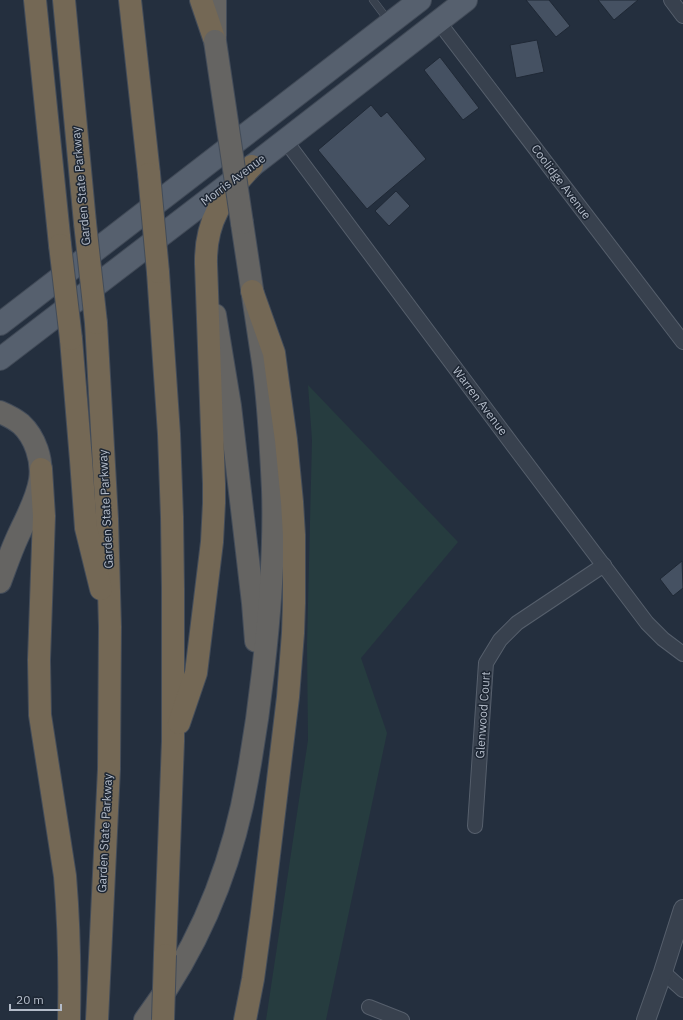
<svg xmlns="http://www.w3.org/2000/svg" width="683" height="1020" font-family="'IBM Plex Sans',sans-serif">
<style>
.green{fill:#263c3f}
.building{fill:#455162;stroke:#1f2835}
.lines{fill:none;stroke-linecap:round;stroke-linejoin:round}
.service-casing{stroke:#565f6c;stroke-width:8}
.minor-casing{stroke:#565f6c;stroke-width:16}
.tertiary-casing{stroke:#565f6c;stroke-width:20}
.primary-casing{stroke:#414a57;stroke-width:24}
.trunk-casing{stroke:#434c59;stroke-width:24}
.motorway-casing{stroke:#434c59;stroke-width:24}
.service{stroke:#38414e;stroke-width:7}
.minor{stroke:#38414e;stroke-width:14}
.tertiary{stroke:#38414e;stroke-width:18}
.primary{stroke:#56606e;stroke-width:22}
.trunk{stroke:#656462;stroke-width:22}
.motorway{stroke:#746855;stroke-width:22}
.trunk-bridge-casing{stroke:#434c59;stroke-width:24;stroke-linecap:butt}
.motorway-bridge-casing{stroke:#434c59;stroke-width:24;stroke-linecap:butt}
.trunk-bridge{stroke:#656462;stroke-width:22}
.motorway-bridge{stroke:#746855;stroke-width:22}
.labels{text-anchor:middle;stroke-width:3;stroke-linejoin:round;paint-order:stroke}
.street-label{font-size:12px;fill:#b4bcc9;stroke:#1d2633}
</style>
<rect width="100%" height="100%" fill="#242f3e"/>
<polygon class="green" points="308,385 458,542 361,658 387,733 326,1020 266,1020 308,740 307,645 312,440"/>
<g class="building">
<polygon points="526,0 549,0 570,26 556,37"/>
<polygon points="598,0 638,0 614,20"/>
<polygon points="537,40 544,72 516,78 510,45"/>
<polygon points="440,57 479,108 463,120 424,70"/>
<polygon points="371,105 381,117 387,112 426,159 367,209 318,150"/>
<polygon points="396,191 410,206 389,226 375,211"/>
<polygon points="682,561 683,588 673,596 660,579"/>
</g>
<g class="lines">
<g class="service-casing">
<polyline id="service" points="373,0 388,20"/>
</g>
<g class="minor-casing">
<g id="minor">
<polyline points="671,0 683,16"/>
<polyline points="438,21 683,342"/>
<polyline points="285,140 515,448 647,623 663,639 683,654"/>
<polyline points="475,826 486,663 500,640 517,623 604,565"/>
<polyline points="663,972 683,990"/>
<polyline points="369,1007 402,1020"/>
</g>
</g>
<g class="tertiary-casing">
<polyline id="tertiary" points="646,1020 663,972 683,909"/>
</g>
<g class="primary-casing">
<g id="primary">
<polyline points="0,324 420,0"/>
<polyline points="0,359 252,166 466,0"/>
</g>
</g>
<g class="trunk-casing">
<g id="trunk">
<polyline points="215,36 215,0"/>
<polyline points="215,315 230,406 253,603 256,641"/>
<path d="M 0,412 C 7,415 15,419 21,424 C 35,437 43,460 40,480 C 37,500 26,518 18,536 C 11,551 6,566 0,582"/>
<path d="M 145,1020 C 192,957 225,883 242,806 C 251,762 258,717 263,672 C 270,611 275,551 273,490 C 271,448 269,404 263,362 C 256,316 249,269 242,223"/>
</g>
</g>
<g class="motorway-casing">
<g id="motorway">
<polyline points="35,0 60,245"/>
<polyline points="64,0 85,223"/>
<polyline points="130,0 149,174"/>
<polyline points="201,0 215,41"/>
<polyline points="158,272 169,434 172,517 173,589 173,741 165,955"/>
<polyline points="96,323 107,519 110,627 109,769 97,1020"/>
<polyline points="71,339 81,460 86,528 101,589"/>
<path d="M 41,469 L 44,516 L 39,660 L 40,715 L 65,876 C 69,924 70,972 69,1020"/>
<path d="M 179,723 L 196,673 L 212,542 L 214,503 L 214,484 L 206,264 C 205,220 223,197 252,166"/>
<polyline points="245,1020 253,979 262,913 288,697 293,633 294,603 294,535 292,502 286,440 278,383 274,353 252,291"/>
</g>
</g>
<use href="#service" class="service"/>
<use href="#minor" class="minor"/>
<use href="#tertiary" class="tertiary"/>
<use href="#primary" class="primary"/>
<use href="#trunk" class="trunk"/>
<use href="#motorway" class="motorway"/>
<g class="trunk-bridge-casing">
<polyline id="trunk-bridge" points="215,41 242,223"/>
</g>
<g class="motorway-bridge-casing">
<g id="motorway-bridge">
<polyline points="149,174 158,272"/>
<polyline points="85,223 96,323"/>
<polyline points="60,245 71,339"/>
<polyline points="163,1020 165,955"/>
</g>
</g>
<use href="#trunk-bridge" class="trunk-bridge"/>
<use href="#motorway-bridge" class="motorway-bridge"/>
</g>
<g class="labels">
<g class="street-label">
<text transform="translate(233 180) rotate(-37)" y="4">Morris Avenue</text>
<text transform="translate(561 182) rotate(53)" y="4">Coolidge Avenue</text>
<text transform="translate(81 186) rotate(-95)" y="4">Garden State Parkway</text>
<text transform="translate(480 401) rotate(53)" y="4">Warren Avenue</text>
<text transform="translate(106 509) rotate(-93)" y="4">Garden State Parkway</text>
<text transform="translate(483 715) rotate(-86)" y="4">Glenwood Court</text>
<text transform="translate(105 833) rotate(-87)" y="4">Garden State Parkway</text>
</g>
</g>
<path d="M10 1004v6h51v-6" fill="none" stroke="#b4bcc9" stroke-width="2"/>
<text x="16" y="1004" font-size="12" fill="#b4bcc9" stroke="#1d2633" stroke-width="3" paint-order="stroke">20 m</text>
</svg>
